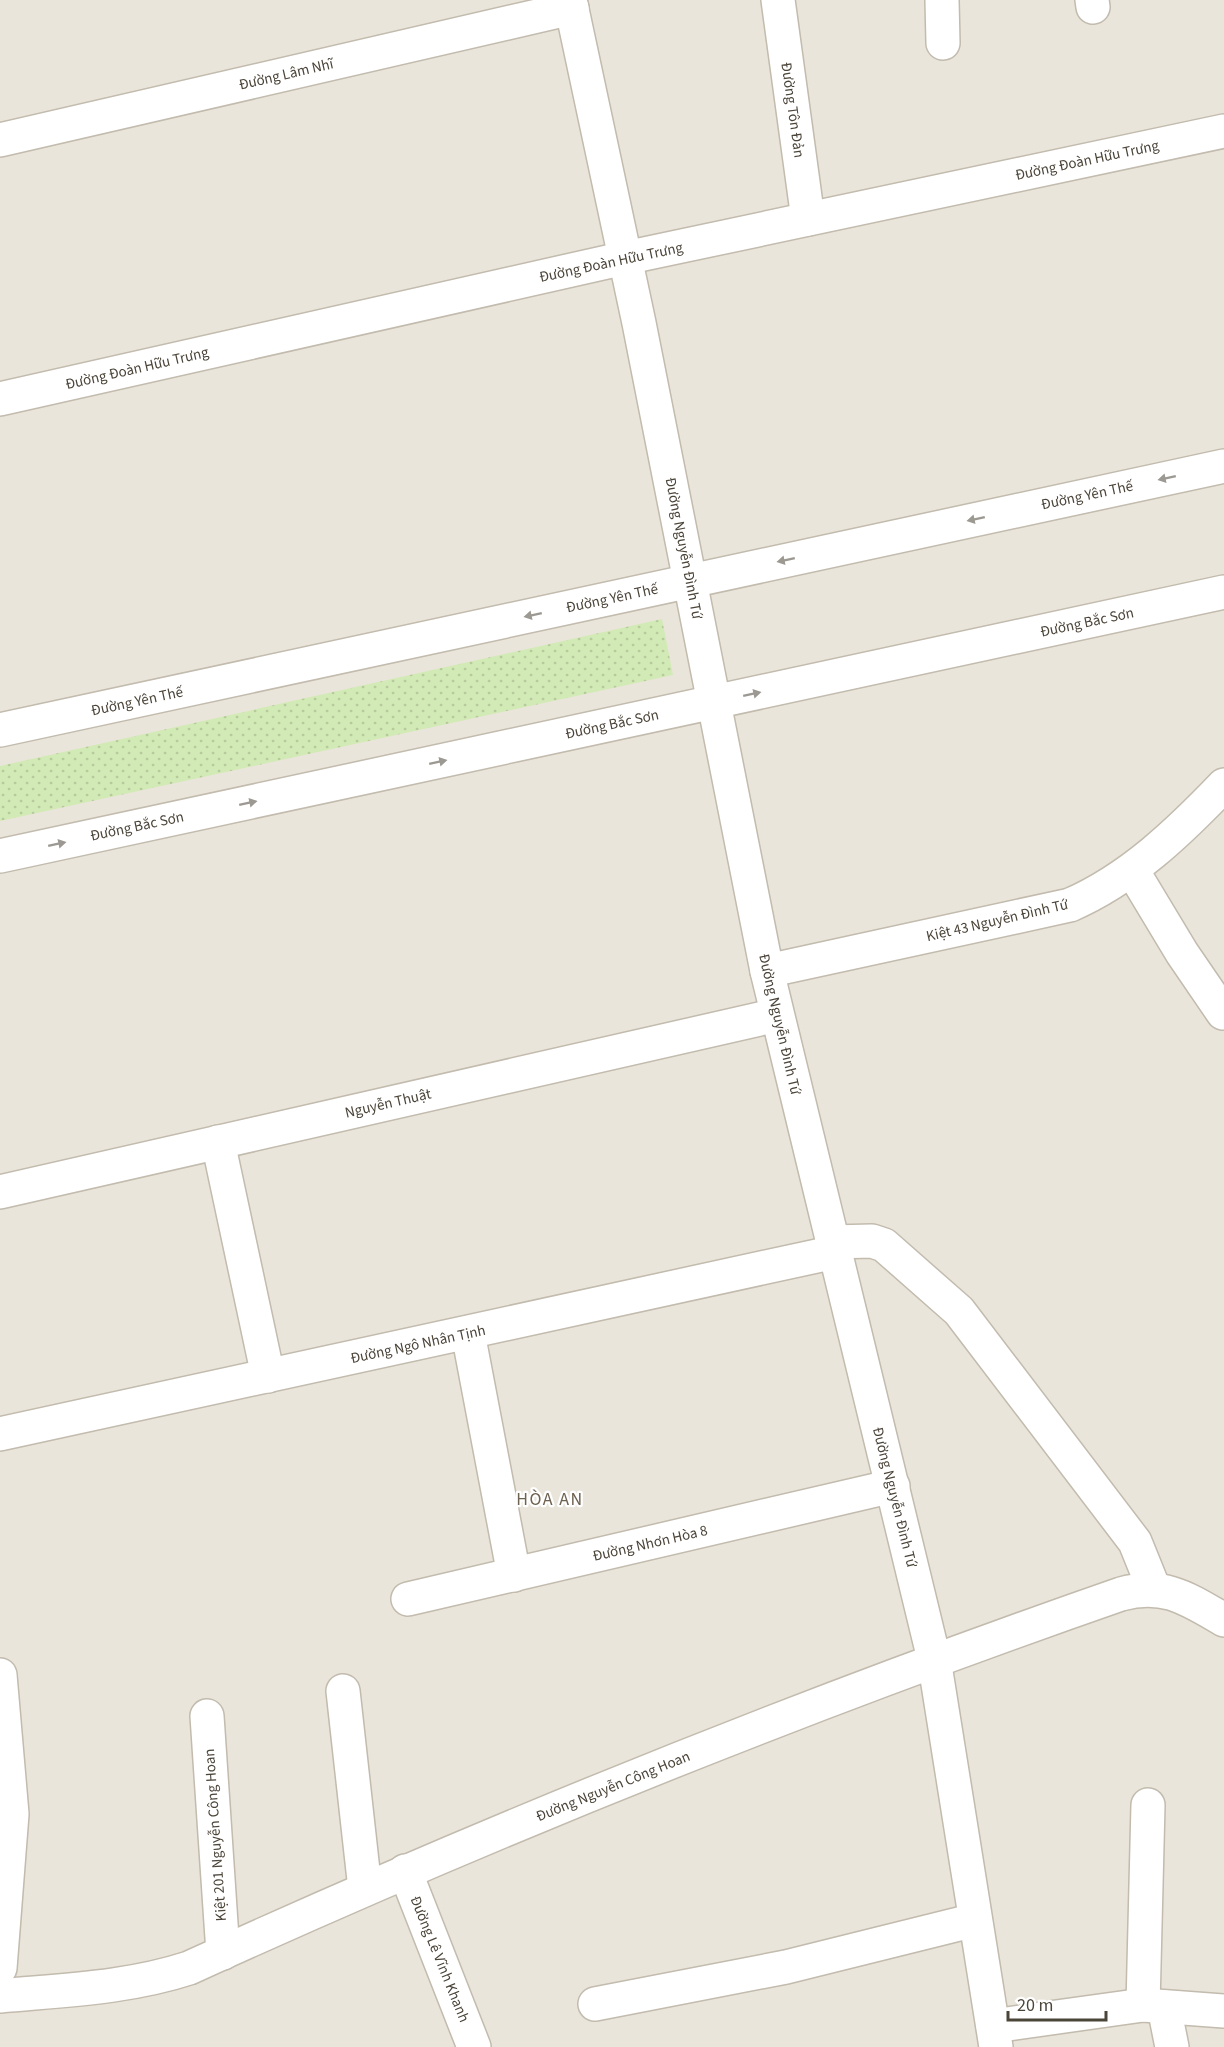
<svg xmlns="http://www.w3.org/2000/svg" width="1224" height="2047" font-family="'Source Sans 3',sans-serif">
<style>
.residential{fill:#eae5da}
.grass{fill:url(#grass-dots)}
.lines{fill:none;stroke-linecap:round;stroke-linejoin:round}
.minor-casing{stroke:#c2bbae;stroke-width:36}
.minor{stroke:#fff;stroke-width:33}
.oneway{fill:#9c9892}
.labels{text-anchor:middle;stroke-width:4.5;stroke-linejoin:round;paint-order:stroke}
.street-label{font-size:15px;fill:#4b4439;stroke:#fff}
.quarter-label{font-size:18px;letter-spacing:1.5px;fill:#6e6250;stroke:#fff}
</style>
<defs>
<pattern id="grass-dots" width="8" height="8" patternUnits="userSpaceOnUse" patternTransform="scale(1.5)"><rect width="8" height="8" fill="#d2eab5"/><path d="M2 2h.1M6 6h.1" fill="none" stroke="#b6ca9c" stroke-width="1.8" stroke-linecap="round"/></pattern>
</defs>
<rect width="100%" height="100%" fill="#f6f3ec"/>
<rect class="residential" x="0" y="0" width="1224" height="2047"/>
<polygon class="grass" points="662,619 673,675 0,821 0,766"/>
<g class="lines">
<g class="minor-casing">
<g id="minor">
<polyline points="570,0 639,323 767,971 934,1659 996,2047"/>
<polyline points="778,0 808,219"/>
<polyline points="942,0 943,43"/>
<polyline points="1092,0 1093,7"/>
<polyline points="0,140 572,8"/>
<polyline points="0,399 625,258 1224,131"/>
<polyline points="0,730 1224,466"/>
<polyline points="0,856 1224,592"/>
<polyline points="1132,870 1182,953 1223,1013"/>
<path d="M 767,971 L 1070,905 C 1130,879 1179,832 1224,785"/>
<polyline points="218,1142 268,1376"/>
<polyline points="0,1192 777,1015"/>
<polyline points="832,1242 872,1241 884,1245 959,1311 1135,1542 1154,1589"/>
<polyline points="468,1333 514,1575"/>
<polyline points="0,1434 835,1252"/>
<polyline points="408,1599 893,1486"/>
<polyline points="0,1675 12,1814 0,1968"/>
<polyline points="343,1691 365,1889"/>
<polyline points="207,1716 223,1953"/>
<polyline points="405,1871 474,2047"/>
<path d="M 0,1996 C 64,1990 128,1988 189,1968 C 494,1829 805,1704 1121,1594 C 1164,1582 1188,1599 1224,1620"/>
<polyline points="595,2004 786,1967 975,1920"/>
<polyline points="1143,2005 1148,1805"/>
<polyline points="1164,2007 1172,2047"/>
<polyline points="993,2026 1143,2005 1224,2011"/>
</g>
</g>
<use href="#minor" class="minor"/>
</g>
<defs><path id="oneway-solid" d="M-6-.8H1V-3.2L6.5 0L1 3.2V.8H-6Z" transform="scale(1.5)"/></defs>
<g class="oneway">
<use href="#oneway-solid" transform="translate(1167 478) rotate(168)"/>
<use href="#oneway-solid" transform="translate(976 519) rotate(168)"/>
<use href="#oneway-solid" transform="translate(786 560) rotate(168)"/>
<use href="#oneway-solid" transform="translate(533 615) rotate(168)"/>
<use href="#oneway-solid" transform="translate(752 694) rotate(-12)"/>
<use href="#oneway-solid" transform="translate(438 762) rotate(-12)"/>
<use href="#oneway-solid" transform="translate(248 803) rotate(-12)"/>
<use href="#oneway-solid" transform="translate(57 844) rotate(-12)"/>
</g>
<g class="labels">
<g class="street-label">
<text transform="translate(286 74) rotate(-13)" y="5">Đường Lâm Nhĩ</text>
<text transform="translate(793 110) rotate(82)" y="5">Đường Tôn Đản</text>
<text transform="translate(1087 160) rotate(-12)" y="5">Đường Đoàn Hữu Trưng</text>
<text transform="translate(611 262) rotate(-12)" y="5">Đường Đoàn Hữu Trưng</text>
<text transform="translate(137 368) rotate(-13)" y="5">Đường Đoàn Hữu Trưng</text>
<text transform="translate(1087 495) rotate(-12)" y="5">Đường Yên Thế</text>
<text transform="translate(684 548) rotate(79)" y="5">Đường Nguyễn Đình Tứ</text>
<text transform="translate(612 598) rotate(-12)" y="5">Đường Yên Thế</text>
<text transform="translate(1087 622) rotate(-12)" y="5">Đường Bắc Sơn</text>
<text transform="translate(137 701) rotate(-12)" y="5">Đường Yên Thế</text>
<text transform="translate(612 724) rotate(-12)" y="5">Đường Bắc Sơn</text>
<text transform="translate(137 826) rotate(-12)" y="5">Đường Bắc Sơn</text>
<text transform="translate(997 920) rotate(-13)" y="5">Kiệt 43 Nguyễn Đình Tứ</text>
<text transform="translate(780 1024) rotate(77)" y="5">Đường Nguyễn Đình Tứ</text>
<text transform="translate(388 1103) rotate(-13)" y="5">Nguyễn Thuật</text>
<text transform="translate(418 1344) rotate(-12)" y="5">Đường Ngô Nhân Tịnh</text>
<text transform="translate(895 1497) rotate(76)" y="5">Đường Nguyễn Đình Tứ</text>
<text transform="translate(650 1543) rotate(-13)" y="5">Đường Nhơn Hòa 8</text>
<text transform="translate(613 1786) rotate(-22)" y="5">Đường Nguyễn Công Hoan</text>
<text transform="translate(215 1835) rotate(-94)" y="5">Kiệt 201 Nguyễn Công Hoan</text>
<text transform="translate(440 1959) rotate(68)" y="5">Đường Lê Vĩnh Khanh</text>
</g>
<g class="quarter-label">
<text x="550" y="1505">HÒA AN</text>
</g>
</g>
<path d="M1008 2011v9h98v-9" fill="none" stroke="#4b4439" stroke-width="3"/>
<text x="1017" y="2011" font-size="18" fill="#4b4439" stroke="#ffffff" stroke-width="4.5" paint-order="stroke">20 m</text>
</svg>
